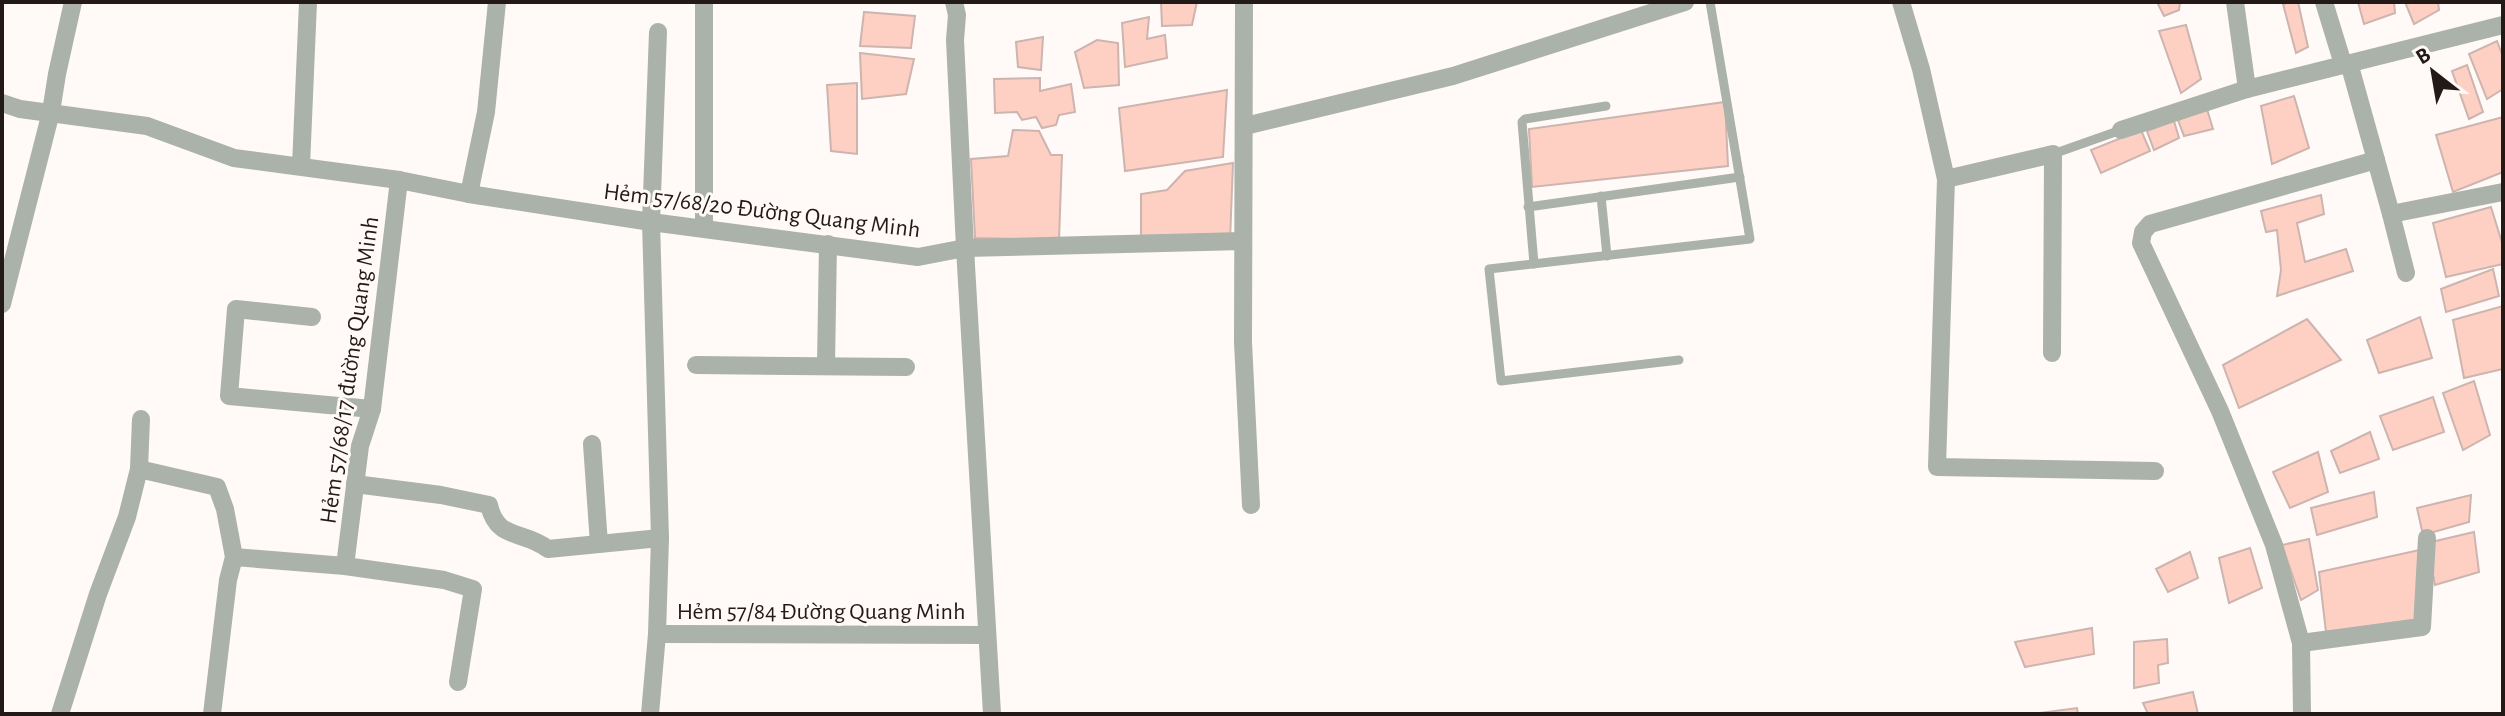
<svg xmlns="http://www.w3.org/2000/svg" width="2505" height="716" font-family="'Alegreya Sans',sans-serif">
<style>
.building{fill:#fed0c4;stroke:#cdb4ae;stroke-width:2}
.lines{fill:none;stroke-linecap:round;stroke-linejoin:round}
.lane{stroke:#aab2aa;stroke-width:9}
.street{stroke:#aab2aa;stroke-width:18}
.labels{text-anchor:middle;stroke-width:6;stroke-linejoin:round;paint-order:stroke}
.street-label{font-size:24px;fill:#231a17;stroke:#fffaf8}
</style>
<rect width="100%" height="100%" fill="#fffaf8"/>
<g class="building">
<polygon points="1161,2 1197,2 1192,25 1162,26"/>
<polygon points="2157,2 2180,2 2179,10 2164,16"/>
<polygon points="2291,2 2298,2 2308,47 2296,53 2283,4"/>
<polygon points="2358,2 2394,2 2395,13 2364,24"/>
<polygon points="2405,2 2438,2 2439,10 2414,24"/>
<polygon points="864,12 915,16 911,48 860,46"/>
<polygon points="1149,17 1147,39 1165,35 1167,58 1125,67 1122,23"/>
<polygon points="2186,25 2201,79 2181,93 2159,31"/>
<polygon points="1043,37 1041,70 1018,67 1016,42"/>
<polygon points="1097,40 1118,43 1119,85 1084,88 1075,52"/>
<polygon points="2497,41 2503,57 2503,89 2487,99 2469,54"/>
<polygon points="860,53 914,59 906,94 862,99"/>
<polygon points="2467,65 2483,112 2469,119 2452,71"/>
<polygon points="1040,78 1040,91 1071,84 1075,112 1059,115 1056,125 1042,128 1036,117 1022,120 1017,112 995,113 994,79"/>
<polygon points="857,83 857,154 831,151 827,85"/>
<polygon points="1227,90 1223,157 1125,171 1119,108"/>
<polygon points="2294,96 2309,148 2272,164 2261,106"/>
<polygon points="1725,102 1728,166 1532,187 1529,129"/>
<polygon points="2207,109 2213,129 2184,136 2178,120"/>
<polygon points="2503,117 2503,172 2453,192 2436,135"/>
<polygon points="2174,121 2179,138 2154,150 2147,131"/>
<polygon points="1013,130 1039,131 1051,155 1062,155 1059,240 975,238 971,159 1008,156"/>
<polygon points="2141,130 2150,151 2101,173 2091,150"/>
<polygon points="1233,163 1230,241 1141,246 1141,194 1167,190 1185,171"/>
<polygon points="2321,195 2324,214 2297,223 2305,262 2346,249 2353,271 2277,296 2281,270 2277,230 2266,232 2261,211"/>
<polygon points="2491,207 2503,246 2503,264 2446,277 2433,223"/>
<polygon points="2493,269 2499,296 2446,312 2441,289"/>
<polygon points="2503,306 2503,369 2464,378 2453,320"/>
<polygon points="2420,317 2432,358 2379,373 2367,340"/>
<polygon points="2307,319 2341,360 2239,408 2223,365"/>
<polygon points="2474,381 2490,435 2463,450 2443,393"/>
<polygon points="2433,397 2444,432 2393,450 2380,416"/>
<polygon points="2370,432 2379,459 2340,473 2331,451"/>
<polygon points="2318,452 2328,492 2290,508 2273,472"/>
<polygon points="2374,492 2377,517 2317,535 2311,508"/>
<polygon points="2471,495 2469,522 2423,535 2417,508"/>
<polygon points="2474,532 2479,572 2435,585 2427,543"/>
<polygon points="2309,539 2318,590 2301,600 2282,545"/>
<polygon points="2250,548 2262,588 2229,603 2219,558"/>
<polygon points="2424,549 2419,619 2326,632 2319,572"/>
<polygon points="2190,552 2198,578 2168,592 2156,569"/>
<polygon points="2092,628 2094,654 2025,667 2015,642"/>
<polygon points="2167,639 2168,663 2158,665 2159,683 2134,688 2134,642"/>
<polygon points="2193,692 2198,714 2148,714 2143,703"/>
<polygon points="2077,708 2078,714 2032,714"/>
</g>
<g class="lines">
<g class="lane">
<polyline points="2053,154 2121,130"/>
<polyline points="1601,196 1607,256"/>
<polyline points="1528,207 1740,177"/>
<polyline points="1534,264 1522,122 1525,119 1606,106"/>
<polyline points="1679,360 1501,381 1489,269 1750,239 1710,2"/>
</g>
<g class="street">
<polyline points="954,2 957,15 955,40 965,248 992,714"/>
<polyline points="1244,2 1243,342 1251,505"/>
<polyline points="1901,2 1921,69 1946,179 1937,467 2155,471"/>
<polyline points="2235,2 2247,89"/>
<polyline points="2324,2 2343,64"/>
<polyline points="704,4 704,228"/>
<polyline points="2349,63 2391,214"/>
<polyline points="2,103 20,109 147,126 234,158 399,180 469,194 651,222 918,257 965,248 1243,241"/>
<polyline points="1245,126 1453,76 1685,2"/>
<polyline points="2121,130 2247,89 2503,25"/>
<polyline points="301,166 308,2"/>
<polyline points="1946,179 2053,154 2052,353"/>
<polyline points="469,194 486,112 497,2"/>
<polyline points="2406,273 2391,214 2503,192"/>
<polyline points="2,304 51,112 57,74 73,2"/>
<polyline points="312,317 236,309 229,396 372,409"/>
<polyline points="696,365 906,367"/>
<polyline points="826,365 828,244"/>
<polyline points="592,444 599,544"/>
<polyline points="139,469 217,487 225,509 234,557 228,580 212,714"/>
<path d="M 355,484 L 441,495 L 489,505 C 497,541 524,530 548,549 L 660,538"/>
<polyline points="234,557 345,566 444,580 473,589 458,682"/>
<polyline points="345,566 360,446 372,409 399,180"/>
<polyline points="657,634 986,635"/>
<polyline points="2301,643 2422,627 2427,538"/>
<polyline points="60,714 98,594 127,517 139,469 141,419"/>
<polyline points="650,714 657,634 660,538 651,222 658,32"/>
<polyline points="2302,714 2301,643 2274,545 2220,411 2141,243 2143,232 2150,224 2376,160"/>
</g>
</g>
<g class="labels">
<g class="street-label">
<text transform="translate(762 210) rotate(7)" y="8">Hẻm 57/68/20 Đường Quang Minh</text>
<text transform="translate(349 370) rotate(-82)" y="8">Hẻm 57/68/17 đường Quang Minh</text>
<text x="821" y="619">Hẻm 57/84 Đường Quang Minh</text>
</g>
</g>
<rect width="2505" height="716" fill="none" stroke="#231a17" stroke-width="8"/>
<g transform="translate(2433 72) rotate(329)" stroke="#fffaf8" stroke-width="6" paint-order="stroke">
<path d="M0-6L14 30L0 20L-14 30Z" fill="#231a17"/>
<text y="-12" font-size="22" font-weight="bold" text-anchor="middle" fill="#231a17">B</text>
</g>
</svg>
